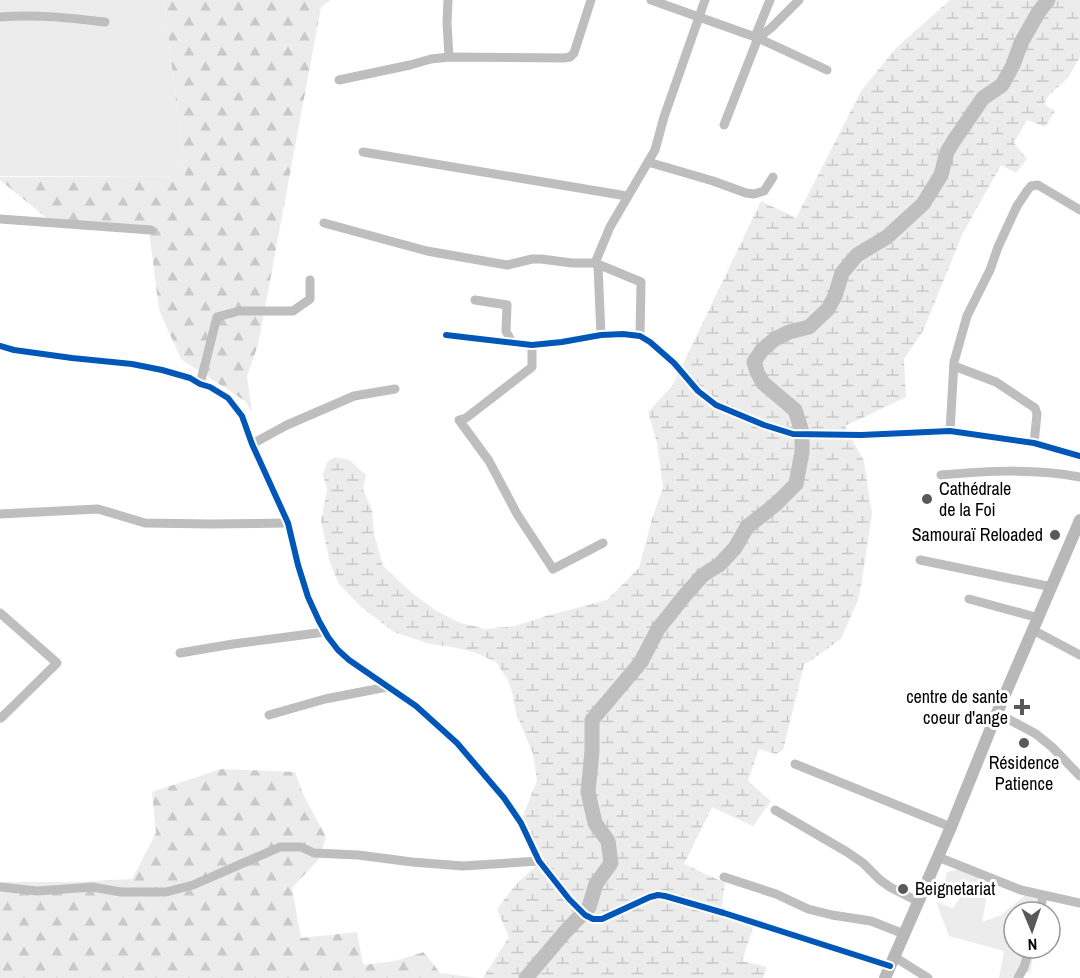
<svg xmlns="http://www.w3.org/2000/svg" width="1080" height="978" font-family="'Archivo Narrow',sans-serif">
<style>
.green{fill:#ececec}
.forest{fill:url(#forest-firs)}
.wetland{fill:url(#wetland-marsh)}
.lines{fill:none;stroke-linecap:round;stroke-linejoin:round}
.river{stroke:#bfbfbf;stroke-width:15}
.street{stroke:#bebebe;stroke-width:9}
.secondary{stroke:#b8b8b8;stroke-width:12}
.cycleway-casing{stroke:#fff;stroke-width:10}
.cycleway{stroke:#0057b8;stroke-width:6}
.poi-dot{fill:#595959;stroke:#fff;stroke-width:2}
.labels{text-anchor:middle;stroke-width:6;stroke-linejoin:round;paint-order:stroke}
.poi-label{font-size:18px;fill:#000;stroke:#fff;text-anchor:start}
</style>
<defs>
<pattern id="forest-firs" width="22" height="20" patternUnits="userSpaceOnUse" patternTransform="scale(1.5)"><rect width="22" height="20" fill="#ececec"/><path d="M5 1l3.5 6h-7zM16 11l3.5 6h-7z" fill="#c9c9c9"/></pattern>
<pattern id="wetland-marsh" width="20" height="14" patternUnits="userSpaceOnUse" patternTransform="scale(1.5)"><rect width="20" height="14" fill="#ececec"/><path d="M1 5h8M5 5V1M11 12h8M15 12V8" fill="none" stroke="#c9c9c9"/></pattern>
</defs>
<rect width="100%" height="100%" fill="#fff"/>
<g class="green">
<polygon points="0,0 164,0 185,176 0,176"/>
<polygon points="966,868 990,878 982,922 1001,915 1028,893 1037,897 1046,907 1044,912 1014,912 1014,948 1035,948 1030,972 1014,975 1013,978 999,978 1004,951 949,936 936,902 953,908 964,892 945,882 947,872"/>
</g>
<g class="forest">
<polygon points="164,0 331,0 321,7 258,345 247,376 252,412 245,401 181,359 159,310 149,230 54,224 0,180 0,177 185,176"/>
<polygon points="221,769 295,772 303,794 326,837 319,859 292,888 301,938 357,932 363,965 395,961 424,952 440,973 479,978 0,978 0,882 78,882 132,879 156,833 152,792"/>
</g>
<polygon class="wetland" points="950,0 1080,0 1080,57 1068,78 1049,95 1044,104 1055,111 1045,127 1027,120 1014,143 1027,159 1016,173 1001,165 963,233 923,331 904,359 906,397 845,426 864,461 872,514 861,586 858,600 841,639 804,665 783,750 776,754 759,749 748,781 771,801 753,826 712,807 684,864 725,883 721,913 755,922 742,961 767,967 763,978 483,978 509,937 497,909 517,883 544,859 522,818 537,781 533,754 516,713 513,695 508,680 496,662 474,652 452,647 430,644 394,632 360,606 339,584 330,563 321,521 327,490 323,474 327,462 335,457 349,460 366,475 363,489 372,510 374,534 383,566 412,593 435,610 458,622 485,629 515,626 549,615 607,600 639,568 652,519 663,487 657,443 648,412 673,385 761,201 796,218 861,91 896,48"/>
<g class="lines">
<g class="river">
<polyline points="802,432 795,410 763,383 757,372 754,362 762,350 775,339 789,332 809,327 828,309 835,296 842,273 857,255 887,237 923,204 941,175 947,152 953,142 983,98 1002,85 1013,65 1021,43 1038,13 1048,0"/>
<polyline points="526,978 565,932 589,907 596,884 611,863 608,841 595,823 588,792 592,751 592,720 641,662 658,629 686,594 703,575 719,565 735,548 747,527 776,504 796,484 802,452 802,437"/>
</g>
<g class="street">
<polyline points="448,0 447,23 449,57"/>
<polyline points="651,0 758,38 771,28 799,0"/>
<path d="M 0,17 C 35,14 70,18 105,22"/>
<polyline points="755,37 770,0"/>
<polyline points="339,80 410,65 431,59 449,57 564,58 570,57 574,53 591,0"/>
<polyline points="724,125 758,38 827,70"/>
<polyline points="363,152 627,196"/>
<polyline points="648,162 713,181 746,193 754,194 764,191 773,177"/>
<polyline points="0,219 151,230"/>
<polyline points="324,223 427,251 507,265 532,259 541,259 572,263 595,263 641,282 640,336"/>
<polyline points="475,300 507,305 506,331 512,343"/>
<polyline points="446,335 532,345 562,342 601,335 623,334 640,336 650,342 674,363 698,391 716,405 764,425 793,434 861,435 950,431 1034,443 1080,456"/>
<polyline points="601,335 598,266 595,263 610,227 655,150 664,117 705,0"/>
<polyline points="532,345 532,367 466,418 459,420 489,461 517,514 553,569 603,543"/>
<polyline points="0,346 14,350 72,358 132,364 162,370 190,378 200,384 210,387 228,398 242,416 252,444 288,523 298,565 308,597 319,621 328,637 338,650 349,660 416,706 457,743 504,798 521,823 539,861 569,899 585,915 593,919 602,919 650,897 658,895 665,896 724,913 890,966"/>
<polyline points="954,366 996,382 1035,408 1037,414 1034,443"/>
<polyline points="200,384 217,317 239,311 293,311 310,299 310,280"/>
<polyline points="950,431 954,362 967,316 990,270 998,247 1017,206 1027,191 1031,186 1038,185 1080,210"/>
<polyline points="252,444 287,425 354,396 395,389"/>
<path d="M 941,475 C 987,471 1034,468 1080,477"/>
<polyline points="0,514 98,509 145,523 211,524 288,523"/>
<polyline points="920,560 1052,587"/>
<polyline points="969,599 1039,618"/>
<polyline points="0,613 57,663 1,718 0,717"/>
<polyline points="1033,630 1080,655"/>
<polyline points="180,653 233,644 325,632"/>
<polyline points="997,713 1036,734 1052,747 1080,776"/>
<polyline points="269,715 325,699 387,687"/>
<polyline points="795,764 951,827"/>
<polyline points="775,810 847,852 863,863 880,880 890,887 919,902"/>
<polyline points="938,857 1021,890 1080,903"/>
<polyline points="724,877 776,894 808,909 832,915 871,921 904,934"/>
<polyline points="0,887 37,891 92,887 121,892 166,892 193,885 280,847 301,847 314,853 358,855 412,862 463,866 539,861"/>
<polyline points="1040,912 1043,896"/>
<polyline points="893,956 928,978"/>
<polyline points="1018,978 1024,967 1030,948"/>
</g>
<polyline class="secondary" points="885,978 951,827 997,713 1080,520"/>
<g class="cycleway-casing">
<g id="cycleway">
<polyline points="446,335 532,345 562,342 601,335 623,334 640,336 650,342 674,363 698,391 716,405 764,425 793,434 861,435 950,431 1034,443 1080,456"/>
<polyline points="0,346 14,350 72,358 132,364 162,370 190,378 200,384 210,387 228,398 242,416 252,444 288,523 298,565 308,597 319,621 328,637 338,650 349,660 416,706 457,743 504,798 521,823 539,861 569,899 585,915 593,919 602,919 650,897 658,895 665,896 724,913 890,966"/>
</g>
</g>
<use href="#cycleway" class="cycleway"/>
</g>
<g class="poi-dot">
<circle cx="927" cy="499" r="6"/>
<circle cx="1055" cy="535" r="6"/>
<path d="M1019 698h6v6h6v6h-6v6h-6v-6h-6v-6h6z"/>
<circle cx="1024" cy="743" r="6"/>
<circle cx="903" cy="889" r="6"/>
</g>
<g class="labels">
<g class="poi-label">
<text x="939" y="495">Cathédrale<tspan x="939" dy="21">de la Foi</tspan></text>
<text x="1043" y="541" text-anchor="end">Samouraï Reloaded</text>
<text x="1008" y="703" text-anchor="end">centre de sante<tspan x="1008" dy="21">coeur d'ange</tspan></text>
<text x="1024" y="769" text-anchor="middle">Résidence<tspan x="1024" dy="21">Patience</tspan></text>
<text x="915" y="895">Beignetariat</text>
</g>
</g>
<g transform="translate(1032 930) rotate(178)"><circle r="28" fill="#ffffff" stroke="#999999" stroke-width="1.5"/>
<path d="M0-4.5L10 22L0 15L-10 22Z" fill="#595959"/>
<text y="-9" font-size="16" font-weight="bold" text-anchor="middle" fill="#000000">N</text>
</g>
</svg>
